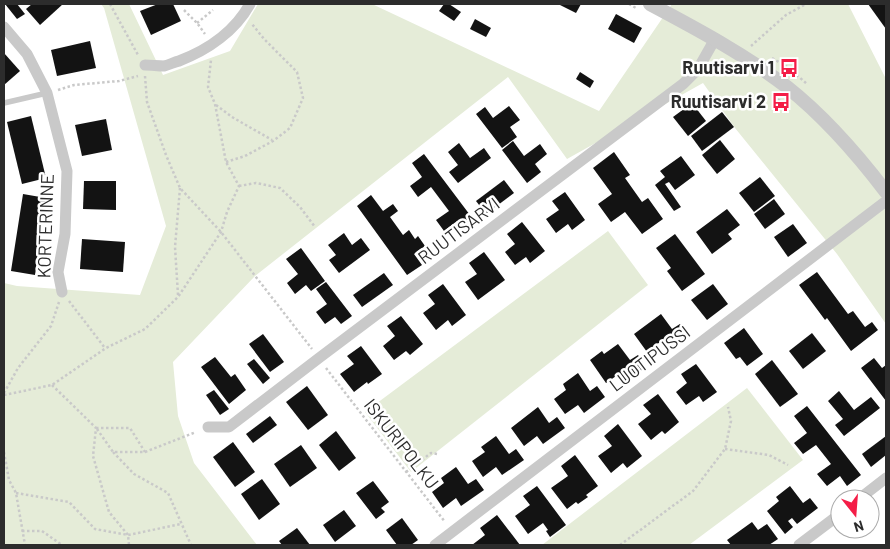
<svg xmlns="http://www.w3.org/2000/svg" width="890" height="549" font-family="Barlow,sans-serif">
<style>
.green{fill:#e5ecd8}
.building{fill:#131313}
.lines{fill:none;stroke-linecap:round;stroke-linejoin:round}
.path{stroke:#c9c9c9;stroke-width:2.5;stroke-dasharray:2.5 2.5;stroke-linecap:butt}
.service{stroke:#c9c9c9;stroke-width:5.5}
.minor{stroke:#c9c9c9;stroke-width:11}
.tertiary{stroke:#c9c9c9;stroke-width:14}
.labels{text-anchor:middle;stroke-width:5;stroke-linejoin:round;paint-order:stroke}
.poi-label{font-size:18px;font-weight:bold;fill:#2c2c2c;stroke:#fff;text-anchor:end}
.street-label{font-size:18px;fill:#2c2c2c;stroke:#fff}
</style>
<rect width="100%" height="100%" fill="#fff"/>
<g class="green">
<polygon points="101,4 129,4 163,75 230,51 258,4 372,4 599,111 672,4 848,4 886,79 886,324 837,254 735,128 703,83 567,159 508,77 255,276 173,362 178,416 194,463 257,545 4,545 4,283 17,286 140,295 166,226 104,8"/>
<polygon points="608,231 648,285 411,472 365,412"/>
<polygon points="747,388 803,460 689,545 542,545"/>
</g>
<g class="building">
<polygon points="5,4 17,4 25,14 17,19"/>
<polygon points="32,4 63,4 40,25 26,9"/>
<polygon points="158,4 173,4 181,21 151,35 140,11"/>
<polygon points="444,4 449,4 461,12 454,21 439,11"/>
<polygon points="558,4 581,4 576,13"/>
<polygon points="868,4 886,4 886,29"/>
<polygon points="616,14 642,28 634,43 608,29"/>
<polygon points="475,19 491,28 486,37 470,29"/>
<polygon points="90,41 96,68 57,76 51,50"/>
<polygon points="4,53 20,71 4,85"/>
<polygon points="580,72 594,81 590,88 576,79"/>
<polygon points="692,103 706,121 688,136 673,117"/>
<polygon points="509,106 520,120 510,127 517,137 502,148 476,114 485,107 493,118"/>
<polygon points="722,112 734,127 702,151 691,136"/>
<polygon points="31,116 46,178 22,184 7,122"/>
<polygon points="106,119 112,150 82,156 75,125"/>
<polygon points="720,140 735,159 717,174 702,155"/>
<polygon points="513,141 524,156 540,144 547,154 535,164 541,172 527,183 502,150"/>
<polygon points="459,143 470,158 484,148 491,158 458,183 449,172 458,165 448,152"/>
<polygon points="614,152 630,175 625,178 642,202 648,198 663,219 642,234 625,212 611,222 598,204 612,194 593,168"/>
<polygon points="424,154 476,223 465,231 457,221 444,231 436,220 449,211 431,187 418,197 410,186 422,177 412,163"/>
<polygon points="681,156 695,175 675,190 669,182 665,184 681,207 674,211 655,185 665,177 660,171"/>
<polygon points="760,177 775,196 754,212 739,193"/>
<polygon points="504,180 514,193 486,214 476,201"/>
<polygon points="84,181 116,181 116,210 83,209"/>
<polygon points="565,192 585,220 572,230 568,224 556,233 546,219 559,210 552,201"/>
<polygon points="23,194 46,198 35,275 11,271"/>
<polygon points="371,195 383,211 393,204 398,211 390,217 403,235 409,230 415,239 418,236 425,246 414,254 422,265 407,275 357,206"/>
<polygon points="774,199 785,214 765,229 754,214"/>
<polygon points="727,209 740,225 728,234 732,239 712,254 696,232"/>
<polygon points="522,222 545,251 530,263 526,257 515,265 505,252 515,244 507,234"/>
<polygon points="793,224 807,243 788,257 774,237"/>
<polygon points="344,233 352,245 361,238 370,250 339,273 329,260 336,255 328,245"/>
<polygon points="675,234 705,274 682,291 667,271 671,268 656,248"/>
<polygon points="82,239 125,242 123,272 80,269"/>
<polygon points="301,248 325,281 311,291 306,285 295,294 287,283 298,274 286,259"/>
<polygon points="484,252 505,280 478,300 465,282 477,274 469,263"/>
<polygon points="817,272 848,314 853,311 865,327 872,322 878,330 851,351 827,318 825,320 799,285"/>
<polygon points="384,273 393,285 362,307 353,295"/>
<polygon points="326,282 352,316 341,324 335,317 325,324 316,312 327,304 316,289"/>
<polygon points="443,284 466,315 452,326 448,320 436,330 423,313 435,304 428,295"/>
<polygon points="713,284 728,304 707,320 691,300"/>
<polygon points="661,314 672,329 680,324 688,335 666,351 660,342 647,352 634,334"/>
<polygon points="401,316 423,344 410,355 406,351 394,360 383,346 395,336 387,326"/>
<polygon points="744,328 763,354 747,366 740,357 736,359 724,343"/>
<polygon points="812,333 826,351 803,369 789,351"/>
<polygon points="263,334 284,362 270,372 249,344"/>
<polygon points="618,344 630,360 638,355 646,367 624,382 619,374 606,383 590,360 602,351 604,354"/>
<polygon points="361,346 382,374 368,384 367,382 354,392 340,374 354,364 347,356"/>
<polygon points="215,357 231,377 235,374 246,390 229,404 201,367"/>
<polygon points="874,358 882,368 886,365 886,401 861,368"/>
<polygon points="254,359 270,378 263,384 247,364"/>
<polygon points="772,360 798,394 780,407 755,374"/>
<polygon points="696,364 717,392 703,402 699,396 686,405 676,392 687,383 681,374"/>
<polygon points="578,373 590,391 597,386 605,397 584,413 578,405 565,414 554,399 566,390 563,384"/>
<polygon points="307,386 328,415 308,430 286,402"/>
<polygon points="214,390 229,409 220,415 206,395"/>
<polygon points="839,391 854,410 871,397 880,408 844,436 835,425 843,419 828,401"/>
<polygon points="658,394 679,422 665,434 662,431 651,440 638,424 651,414 643,405"/>
<polygon points="807,406 861,475 847,486 840,476 827,486 817,474 831,464 816,445 803,454 794,443 807,433 794,416"/>
<polygon points="538,407 549,423 557,417 565,428 543,444 537,436 524,446 511,428"/>
<polygon points="270,416 277,425 253,443 246,434"/>
<polygon points="618,424 642,456 627,468 623,463 611,473 598,456 612,446 604,436"/>
<polygon points="336,431 356,458 339,471 319,445"/>
<polygon points="496,436 509,454 516,449 524,460 502,475 496,467 483,477 472,461 485,452 481,447"/>
<polygon points="886,436 886,455 871,467 862,454"/>
<polygon points="233,442 255,472 235,487 213,457"/>
<polygon points="301,445 317,468 290,487 274,464"/>
<polygon points="575,455 598,486 586,495 588,497 578,504 576,502 567,509 551,488 568,476 561,466"/>
<polygon points="456,467 468,484 476,479 484,490 461,506 456,498 443,508 432,492 444,483 441,478"/>
<polygon points="262,479 280,504 259,520 241,494"/>
<polygon points="373,481 389,502 381,508 385,512 376,519 356,493"/>
<polygon points="537,486 566,525 550,537 546,531 548,530 543,523 528,534 515,516 530,505 523,496"/>
<polygon points="790,486 803,503 810,498 818,508 797,524 792,518 788,521 793,527 785,534 767,511 779,501 776,497"/>
<polygon points="344,510 356,526 335,542 323,525"/>
<polygon points="497,515 520,545 472,545 485,535 480,528"/>
<polygon points="402,518 418,540 411,545 397,545 386,530"/>
<polygon points="752,522 758,530 767,524 778,539 769,545 731,545 727,540"/>
<polygon points="297,528 310,545 282,545 279,541"/>
</g>
<g class="lines">
<g class="path">
<polyline points="110,4 138,55"/>
<polyline points="629,4 636,8"/>
<polyline points="184,10 197,23 205,34"/>
<polyline points="197,23 213,10"/>
<polyline points="751,46 786,15 806,4"/>
<polyline points="772,58 789,68 807,84"/>
<polyline points="145,76 147,102 166,155 180,188 221,232 312,349"/>
<polyline points="58,90 74,85 119,81 138,76"/>
<polyline points="774,96 785,105"/>
<polyline points="216,105 232,117 272,140"/>
<polyline points="226,162 245,156 273,141 290,128 303,98 297,72 264,39 252,24"/>
<polyline points="239,186 256,183 280,188 300,207 315,227"/>
<polyline points="178,295 175,247 180,188"/>
<polyline points="69,301 105,348"/>
<polyline points="326,368 445,522"/>
<polyline points="52,385 96,428 93,456 109,512 128,535 129,545"/>
<polyline points="4,393 18,368 51,326 59,302"/>
<polyline points="4,395 52,385 106,348 145,329 178,297 221,232 227,212 239,186 226,162 215,104 208,87 211,60"/>
<polyline points="96,428 130,428 145,452"/>
<polyline points="97,429 113,452 145,452 196,432"/>
<polyline points="725,449 769,455 788,465"/>
<polyline points="4,452 9,480 16,493 25,545"/>
<polyline points="113,452 134,474 168,493 191,545"/>
<polyline points="406,472 431,453 437,454"/>
<polyline points="16,493 69,502 95,529 128,535 181,524"/>
<polyline points="22,531 42,531 62,545"/>
<polyline points="620,545 693,491 725,449 731,421 728,407"/>
</g>
<polyline class="service" points="4,103 47,93"/>
<g class="minor">
<polyline points="4,27 27,54 47,93 67,171 65,234 58,272 62,292"/>
<path d="M 145,65 C 151,65 158,66 164,66 C 169,65 174,62 179,61 C 208,50 235,31 250,4"/>
<polyline points="208,427 229,427 319,358 683,84 698,69 715,39"/>
<polyline points="859,499 886,478"/>
<polyline points="435,545 886,201"/>
<polyline points="799,545 840,514"/>
</g>
<path class="tertiary" d="M 650,4 C 697,29 744,54 787,87 C 825,117 857,154 886,192"/>
</g>
<defs>
<g id="bus-bare" transform="scale(1.5)"><path d="M-5-6H5V4H4V6H2V4H-2V6H-4V4H-5ZM-3.5-4V0h7V-4ZM-3.5 1.2v1.5H-2V1.2ZM2 1.2v1.5H3.5V1.2Z" fill="#f41d47" stroke="#fff" stroke-width="2.5" paint-order="stroke"/></g>
</defs>
<g fill-rule="evenodd">
<use href="#bus-bare" x="789" y="68"/>
<use href="#bus-bare" x="781" y="102"/>
</g>
<g class="labels">
<g class="poi-label">
<text x="774" y="74">Ruutisarvi 1</text>
<text x="766" y="108">Ruutisarvi 2</text>
</g>
<g class="street-label">
<text transform="translate(46 226) rotate(-88)" y="6">KORTERINNE</text>
<text transform="translate(459 231) rotate(-37)" y="6">RUUTISARVI</text>
<text transform="translate(650 359) rotate(-37)" y="6">LUOTIPUSSI</text>
<text transform="translate(401 444) rotate(52)" y="6">ISKURIPOLKU</text>
</g>
</g>
<rect width="890" height="549" fill="none" stroke="#2c2c2c" stroke-width="10"/>
<g transform="translate(855 514) rotate(163)"><circle r="24" fill="#ffffff" stroke="#ababab"/>
<path d="M0-4L9 19L0 12L-9 19Z" fill="#f41d47"/>
<text y="-8" font-size="14" font-weight="bold" text-anchor="middle" fill="#2c2c2c">N</text>
</g>
</svg>
